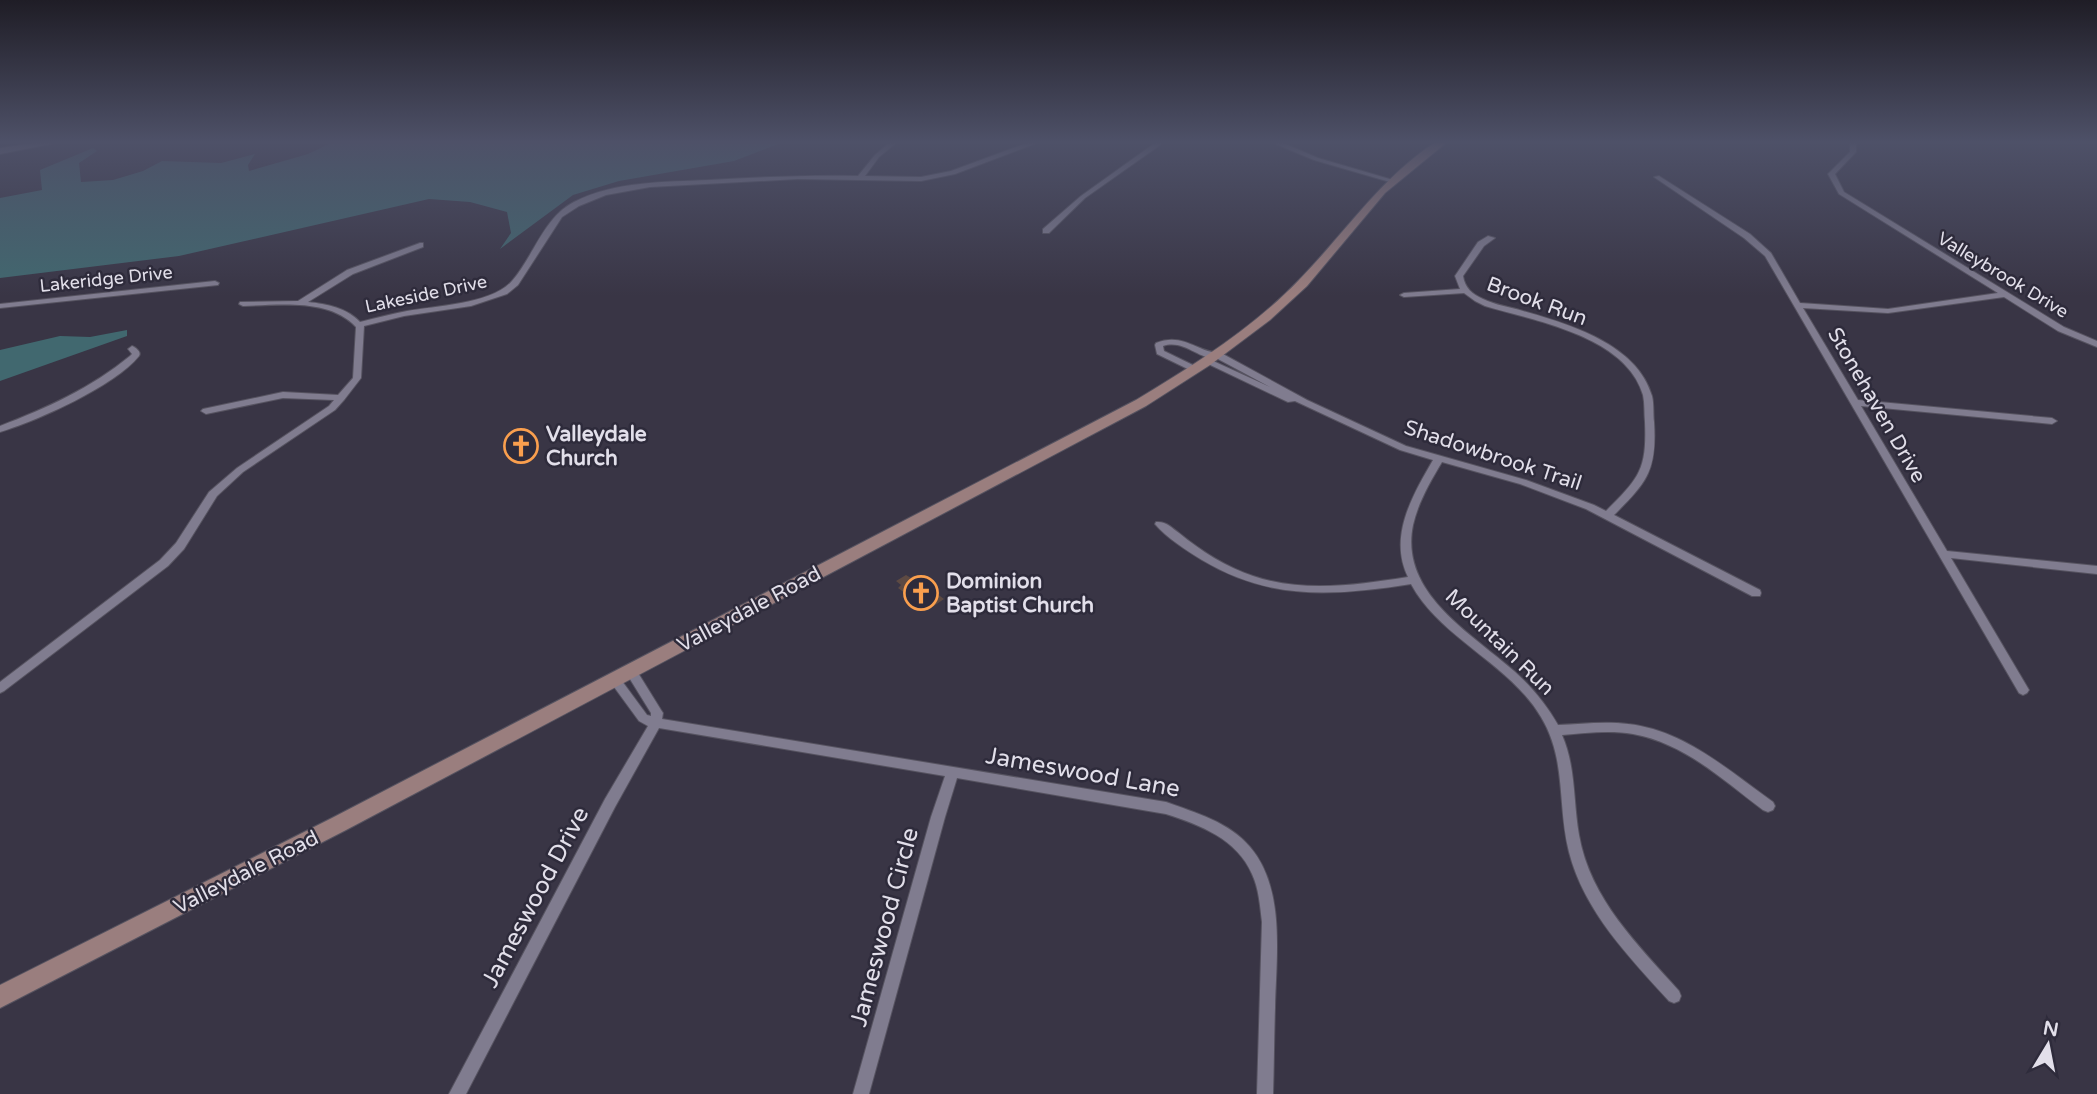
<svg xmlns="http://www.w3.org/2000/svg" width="2097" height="1094" font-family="'Varela Round',sans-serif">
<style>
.water{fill:#41686f}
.building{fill:#5d4a43}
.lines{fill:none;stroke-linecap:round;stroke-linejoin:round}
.minor-casing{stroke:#565360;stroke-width:2}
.tertiary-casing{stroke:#565360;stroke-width:2}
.secondary-casing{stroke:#565360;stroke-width:2}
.minor{fill:#807c8f;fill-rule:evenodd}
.tertiary{fill:#807c8f;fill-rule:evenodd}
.secondary{fill:#9a7e7e;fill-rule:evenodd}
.labels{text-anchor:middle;stroke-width:5;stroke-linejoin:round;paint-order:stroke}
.far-street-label{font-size:18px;fill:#e2dfea;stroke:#2e2b3b}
.street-label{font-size:21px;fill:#e2dfea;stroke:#2e2b3b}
.poi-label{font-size:21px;font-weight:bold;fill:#e2dfea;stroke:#2e2b3b;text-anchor:start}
.near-street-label{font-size:24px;fill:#e2dfea;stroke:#2e2b3b}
</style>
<rect width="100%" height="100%" fill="#393545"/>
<g class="water">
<polygon points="331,143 781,143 734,161 619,181 573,195 500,249 511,233 507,212 470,202 429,199 179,256 0,278 0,198 42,190 40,170 93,148 97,151 79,163 81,182 113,180 143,171 162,161 221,163 255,154 248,165 249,171 308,154"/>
<polygon points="127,330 127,336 0,381 0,350 60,336 90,337"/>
</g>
<polygon class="building" points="906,575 911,578 913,576 944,599 928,610 898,588 901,585 896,581"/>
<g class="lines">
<g class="minor-casing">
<g id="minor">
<path d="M 889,143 L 896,143 L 879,157 L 865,176 L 921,177 L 951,171 L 1027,143 L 1037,143 L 955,174 L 921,181 L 798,179 L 650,187 L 606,195 L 579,206 L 562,217 L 518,285 L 507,294 L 471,306 L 404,316 L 364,326 L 361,378 L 344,400 L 335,410 L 243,472 L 217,496 L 184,549 L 168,566 L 4,691 L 0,693 L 0,682 L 160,560 L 176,543 L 209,492 L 237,468 L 329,406 L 334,400 L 283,398 L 206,414 L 201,411 L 203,409 L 283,392 L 338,395 L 353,378 L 356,327 C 329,298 279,305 243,306 L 239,304 L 240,302 L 298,301 L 347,270 L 420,243 L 423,243 L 423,247 L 353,274 L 308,302 C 327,304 347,308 360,322 C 376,318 391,314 407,311 C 436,306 492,304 512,281 C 534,256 543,218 574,202 C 615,181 665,182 709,180 C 759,177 808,175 858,176 L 875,155 Z"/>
<polygon points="1155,143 1163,143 1085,198 1049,233 1043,233 1043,229 1081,196"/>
<polygon points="1273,143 1283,143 1318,158 1393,180 1390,182 1314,160"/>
<polygon points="1850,143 1856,143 1856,152 1835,174 1844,192 2064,327 2097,341 2097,347 2058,331 2004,297 1888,313 1803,308 1858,400 2052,418 2057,421 2052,424 1861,406 1947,551 2097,566 2097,574 1951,558 2029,690 2027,693 2023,695 2019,693 1765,256 1744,238 1654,177 1659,176 1750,234 1771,253 1800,303 1888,309 1998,293 1839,194 1828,174 1850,152"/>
<path d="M 1488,236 L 1495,238 L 1484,246 L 1463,276 C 1465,288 1472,294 1483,299 C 1495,305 1510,307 1523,311 C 1569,324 1637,344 1652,396 C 1654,404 1653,414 1654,422 C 1657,471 1647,482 1614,515 L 1760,590 L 1761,593 L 1760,596 L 1752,596 L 1586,509 L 1520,484 L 1442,462 C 1430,482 1418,503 1413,525 C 1399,593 1471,633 1514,671 C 1532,687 1546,704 1558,725 C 1581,724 1605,721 1628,724 C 1684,730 1728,770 1773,802 L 1775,806 L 1773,810 L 1768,812 L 1763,810 C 1723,780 1684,743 1633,734 C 1610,730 1586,733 1562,735 C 1576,767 1573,801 1579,835 C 1590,899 1638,945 1679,991 L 1681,996 L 1679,1001 L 1674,1003 L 1669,1001 C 1629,957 1584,911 1569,852 C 1557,805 1567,760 1541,717 C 1510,664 1440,638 1411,584 C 1335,596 1270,601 1202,560 C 1186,550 1167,538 1155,524 L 1156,522 C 1166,521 1172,528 1179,533 C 1201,551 1226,567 1253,576 C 1303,593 1357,585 1408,577 C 1388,536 1413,495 1433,460 L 1400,450 L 1295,401 L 1288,402 L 1204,362 L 1208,359 L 1211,360 L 1270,387 L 1218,359 C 1199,360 1184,339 1163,346 L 1164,351 L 1199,368 L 1200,370 L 1196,373 L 1157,354 L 1155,345 L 1156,343 C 1184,332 1197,353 1221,353 L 1307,400 L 1406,446 L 1526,480 L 1594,505 L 1606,511 C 1639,478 1647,470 1645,422 C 1644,413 1645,404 1643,395 C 1626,336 1535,321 1485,306 L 1475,301 L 1464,293 L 1404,297 L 1400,295 L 1404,293 L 1460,289 L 1455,276 L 1478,242 Z"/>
<polygon points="215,281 219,283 218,285 0,308 0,304"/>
<path d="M 132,346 C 135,347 142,352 139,356 C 115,386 37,421 0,432 L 0,426 C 47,408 91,388 130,356 L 132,354 L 128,349 Z"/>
<path d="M 631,667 L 635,668 L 661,710 L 663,713 L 662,719 L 1166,802 C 1196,813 1229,822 1250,847 C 1286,889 1276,957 1275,1008 C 1274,1037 1274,1065 1273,1094 L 1257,1094 L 1262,922 C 1260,906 1259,889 1252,874 C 1237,839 1200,825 1166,814 L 957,778 L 945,817 L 869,1094 L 853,1094 L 931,817 L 945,776 L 659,728 L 615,807 L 466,1094 L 449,1094 L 605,799 L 648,726 L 639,721 L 609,680 L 611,677 L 615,675 L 619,677 L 647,715 L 651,716 L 651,713 L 625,671 L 627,668 Z"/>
</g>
</g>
<g class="tertiary-casing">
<polygon id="tertiary" points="33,143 56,143 0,154 0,148"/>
</g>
<g class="secondary-casing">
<path id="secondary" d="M 1434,143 L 1446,143 L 1385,193 L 1307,286 L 1270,320 L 1210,365 L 1146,406 L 346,830 L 0,1008 L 0,985 L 332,818 L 1136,400 C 1194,365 1252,329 1299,280 C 1345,233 1379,180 1434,143 Z"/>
</g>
<use href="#minor" class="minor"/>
<use href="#tertiary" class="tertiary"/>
<use href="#secondary" class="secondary"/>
</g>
<linearGradient id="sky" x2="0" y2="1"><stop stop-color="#1f1d26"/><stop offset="0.48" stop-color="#4e5168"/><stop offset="1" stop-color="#4e5168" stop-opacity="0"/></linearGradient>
<rect width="2097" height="296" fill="url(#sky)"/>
<defs>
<g id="church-ring" transform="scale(1.75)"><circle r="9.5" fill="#2e2b3b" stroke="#fa9f4e" stroke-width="1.5"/><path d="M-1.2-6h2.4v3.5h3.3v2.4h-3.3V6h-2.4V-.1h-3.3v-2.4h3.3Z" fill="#fa9f4e"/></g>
</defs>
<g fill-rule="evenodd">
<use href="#church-ring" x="521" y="446"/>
<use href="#church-ring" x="921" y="593"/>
</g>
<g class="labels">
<g class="far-street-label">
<text transform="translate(2003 275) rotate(31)" y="6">Valleybrook Drive</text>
<text transform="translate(106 279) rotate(-6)" y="6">Lakeridge Drive</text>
<text transform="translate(426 294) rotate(-12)" y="6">Lakeside Drive</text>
</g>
<g class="street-label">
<text transform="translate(1537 301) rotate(20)" y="7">Brook Run</text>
<text transform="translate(1877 405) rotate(60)" y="7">Stonehaven Drive</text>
<text transform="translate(1493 455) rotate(18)" y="7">Shadowbrook Trail</text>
<text transform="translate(749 609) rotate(-28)" y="7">Valleydale Road</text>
<text transform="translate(1500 642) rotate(44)" y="7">Mountain Run</text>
<text transform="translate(246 872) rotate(-27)" y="7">Valleydale Road</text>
</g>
<g class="poi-label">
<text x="546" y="441">Valleydale<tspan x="546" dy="24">Church</tspan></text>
<text x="946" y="588">Dominion<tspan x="946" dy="24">Baptist Church</tspan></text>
</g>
<g class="near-street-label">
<text transform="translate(1083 772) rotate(10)" y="8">Jameswood Lane</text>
<text transform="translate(535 897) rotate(-62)" y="8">Jameswood Drive</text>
<text transform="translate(884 927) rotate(-75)" y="8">Jameswood Circle</text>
</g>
</g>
<g transform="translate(2048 1045) rotate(10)" stroke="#2e2b3b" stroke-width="5" paint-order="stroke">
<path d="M0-5L12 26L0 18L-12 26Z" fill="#e2dfea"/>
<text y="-10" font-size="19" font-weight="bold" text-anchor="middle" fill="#e2dfea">N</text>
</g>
</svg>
